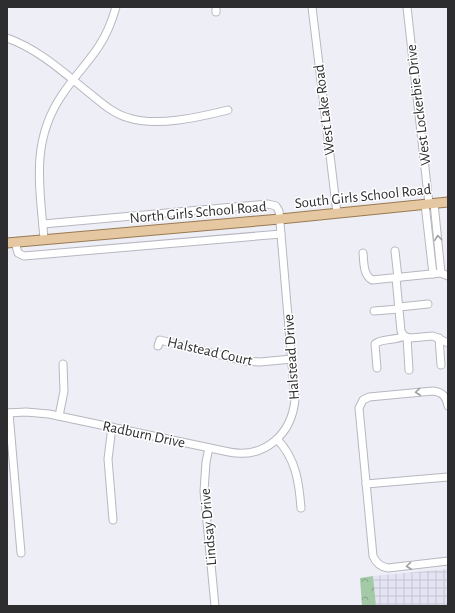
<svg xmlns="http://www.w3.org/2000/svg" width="455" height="613" font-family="'Alegreya Sans',sans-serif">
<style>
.industrial{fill:url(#industrial-grid)}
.forest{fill:url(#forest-crowns)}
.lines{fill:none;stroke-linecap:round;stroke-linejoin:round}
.minor-casing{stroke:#b7b7c0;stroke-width:9}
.major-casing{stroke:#997a50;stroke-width:11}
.minor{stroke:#fff;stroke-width:7}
.major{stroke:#e5c8a1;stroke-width:9}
.oneway{stroke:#a0a0a2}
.labels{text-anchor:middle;stroke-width:3;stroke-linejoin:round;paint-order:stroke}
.street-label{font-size:15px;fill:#2d2d30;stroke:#fff}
</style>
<defs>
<pattern id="industrial-grid" width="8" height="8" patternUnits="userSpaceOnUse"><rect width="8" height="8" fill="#e3e3f3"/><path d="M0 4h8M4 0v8" fill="none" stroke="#c3c3d1"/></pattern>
<pattern id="forest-crowns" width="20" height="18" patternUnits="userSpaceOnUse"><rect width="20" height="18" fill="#a3c9a6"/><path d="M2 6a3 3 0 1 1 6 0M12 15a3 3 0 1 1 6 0" fill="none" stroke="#85a488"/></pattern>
</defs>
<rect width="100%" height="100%" fill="#eeeef7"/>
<polygon class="industrial" points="448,569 448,606 376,606 373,576"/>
<polygon class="forest" points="373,576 376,606 362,606 360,578"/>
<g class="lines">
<g class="minor-casing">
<g id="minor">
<polyline points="312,7 337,213"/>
<polyline points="407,7 429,204"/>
<polyline points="216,12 216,7"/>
<path d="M 7,38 C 38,49 62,71 88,92 C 101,102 113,114 129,118 C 157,127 200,117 228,110"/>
<polyline points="434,203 441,273"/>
<polyline points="425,204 433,274"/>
<path d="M 44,239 C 40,187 30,142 62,95 C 73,78 88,63 99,46 C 107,34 112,21 116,7"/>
<polyline points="15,242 18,253 24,256 281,234"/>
<polyline points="395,251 398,278"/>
<path d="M 363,253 C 364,262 363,275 372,280 L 441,273 L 448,276"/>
<polyline points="396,278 401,331 404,336"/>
<polyline points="399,307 428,304"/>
<polyline points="374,311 399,309"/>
<polyline points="404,336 410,338 433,336 448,343"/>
<polyline points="407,338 409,370"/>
<polyline points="439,338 441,365"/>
<polyline points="158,346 160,340 244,361 260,362 292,359"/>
<path d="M 377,368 L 375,344 C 381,338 395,341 404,336"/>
<path d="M 448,406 C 446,397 443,392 433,391 L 369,397 L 363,400 L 359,408 L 373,556 C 376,563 381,567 388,568 L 448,561"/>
<path d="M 7,413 L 26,412 L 49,414 L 229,452 C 265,459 292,434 295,399 L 279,211 L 276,206 L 268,204 L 43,224"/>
<polyline points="9,413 21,553"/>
<polyline points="59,416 64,391 63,364"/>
<polyline points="112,427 108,459 113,520"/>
<path d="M 277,439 C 296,459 299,482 301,508"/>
<polyline points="209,448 206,462 204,491 215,606"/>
<polyline points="366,484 448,477"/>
</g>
</g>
<g class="major-casing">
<polyline id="major" points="7,243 280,219 448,202"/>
</g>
<use href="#minor" class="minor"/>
<use href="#major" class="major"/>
</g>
<defs><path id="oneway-chevron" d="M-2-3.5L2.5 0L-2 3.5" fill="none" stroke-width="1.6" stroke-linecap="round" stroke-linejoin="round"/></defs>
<g class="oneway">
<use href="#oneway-chevron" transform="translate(438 238) rotate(-96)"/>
<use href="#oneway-chevron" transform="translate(418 392) rotate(174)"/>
<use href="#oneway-chevron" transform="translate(409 566) rotate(174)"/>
</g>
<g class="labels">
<g class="street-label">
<text transform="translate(418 105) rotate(-97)" y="5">West Lockerbie Drive</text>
<text transform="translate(324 110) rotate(-97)" y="5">West Lake Road</text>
<text transform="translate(363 196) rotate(-6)" y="5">South Girls School Road</text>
<text transform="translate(198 212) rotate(-5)" y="5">North Girls School Road</text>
<text transform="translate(210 351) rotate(13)" y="5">Halstead Court</text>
<text transform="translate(291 357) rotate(-94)" y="5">Halstead Drive</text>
<text transform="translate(144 434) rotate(12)" y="5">Radburn Drive</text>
<text transform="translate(208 527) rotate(-95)" y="5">Lindsay Drive</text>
</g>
</g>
<rect width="455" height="613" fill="none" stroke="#2d2d30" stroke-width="16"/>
</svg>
